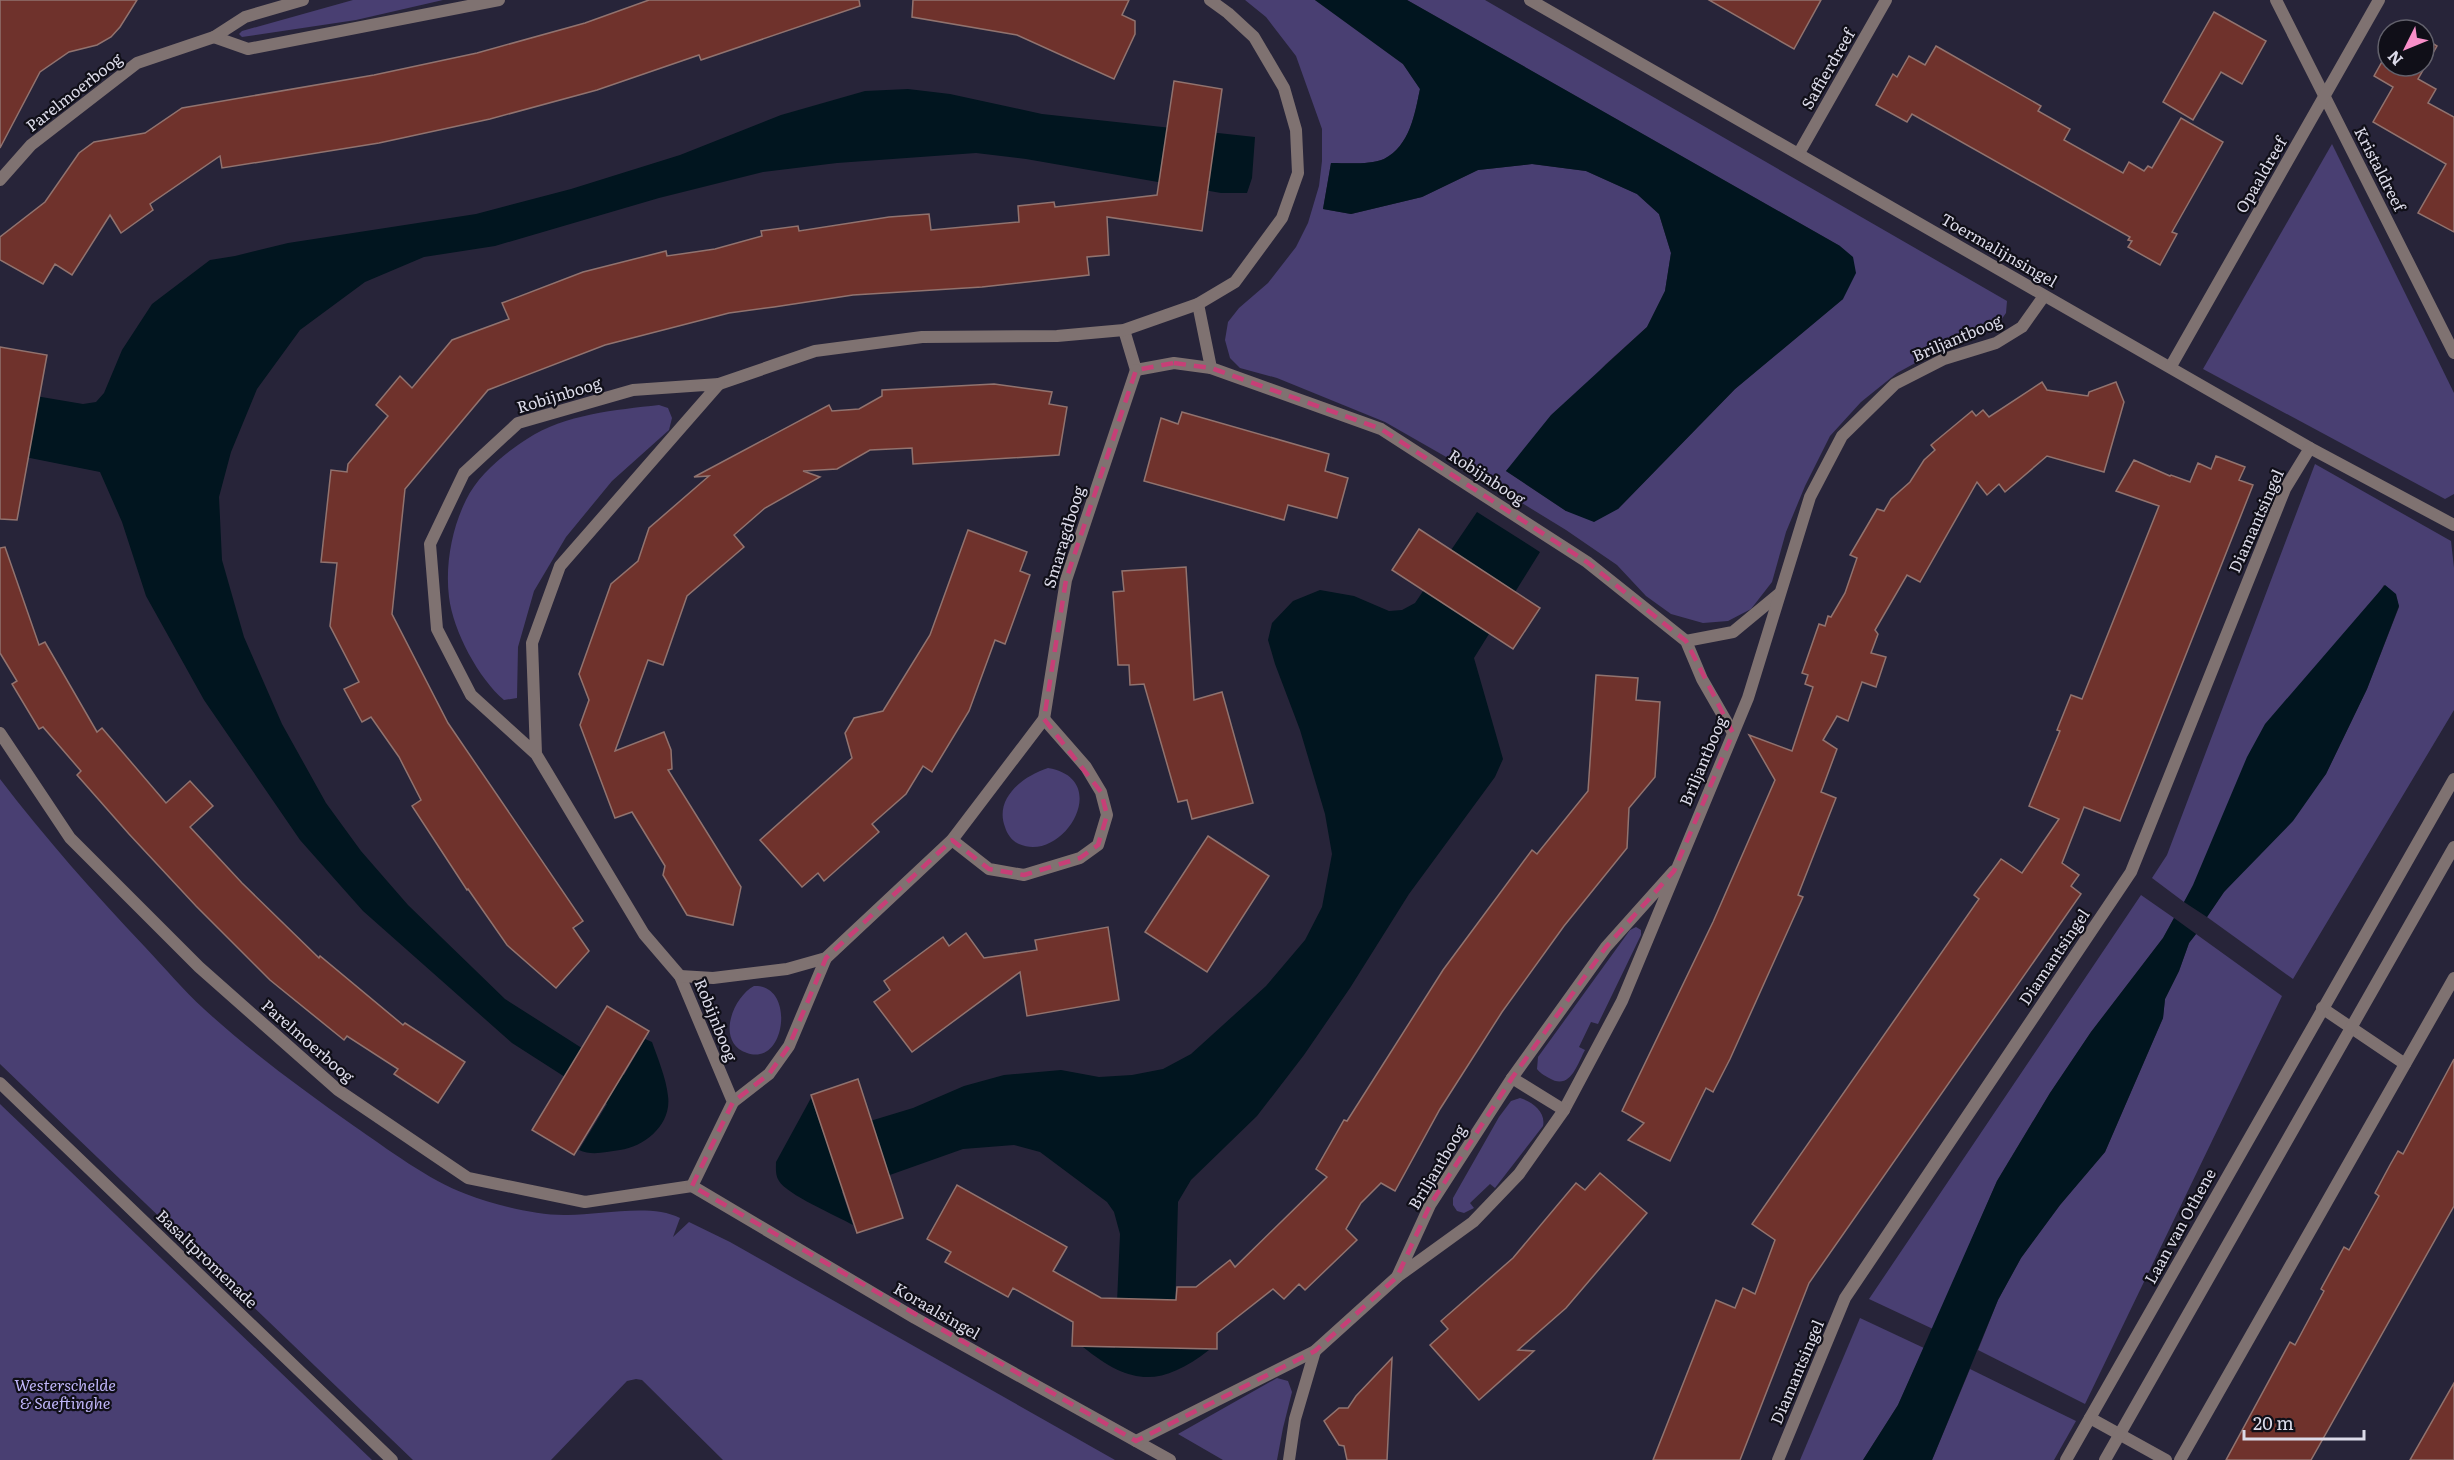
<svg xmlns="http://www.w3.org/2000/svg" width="2454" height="1460" font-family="Literata,serif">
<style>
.green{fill:#493f72}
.water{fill:#01151f}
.building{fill:#6f322c;stroke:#91736f;stroke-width:1.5}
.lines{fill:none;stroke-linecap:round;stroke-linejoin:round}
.minor{stroke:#7f7271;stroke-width:12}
.tertiary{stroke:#7f7271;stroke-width:12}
.marked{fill:none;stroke:#c73f77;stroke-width:4.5;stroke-dasharray:12 8;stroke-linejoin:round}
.labels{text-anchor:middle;stroke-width:4.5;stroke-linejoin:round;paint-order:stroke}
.street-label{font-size:16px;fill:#dcdbe9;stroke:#100f18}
.park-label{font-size:16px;font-style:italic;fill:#bfb5f8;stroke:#100f18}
</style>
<rect width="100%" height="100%" fill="#272439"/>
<g class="green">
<polygon points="353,0 443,0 356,20 242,37 239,34 242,31"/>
<path d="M 1245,0 L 1315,0 L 1403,64 L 1420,89 C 1415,113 1410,146 1384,159 C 1369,165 1347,163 1331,163 L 1323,209 L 1351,214 L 1422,197 L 1478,170 L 1532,164 L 1586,171 L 1637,194 L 1659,214 L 1671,253 L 1665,291 L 1647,327 L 1606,364 L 1506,471 L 1566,511 L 1618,509 L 1735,389 L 1843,299 L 1840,246 L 1407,0 L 1485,0 L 2007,301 L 2006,313 L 1994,330 L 1939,350 L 1897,373 L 1861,402 L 1830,436 L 1805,486 L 1786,532 L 1772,582 L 1751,609 L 1728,621 L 1703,623 L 1671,614 L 1646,596 L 1617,565 L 1566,530 L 1455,462 L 1385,422 L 1277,378 L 1240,368 L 1230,358 L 1225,340 L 1228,322 L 1239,308 L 1268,283 L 1296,247 L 1308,223 L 1319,186 L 1322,161 L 1322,129 L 1296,56 L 1266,17 Z"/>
<polygon points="2332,144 2454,393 2454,494 2445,499 2203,369"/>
<path d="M 659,405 L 668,408 L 672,418 L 669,430 L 612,481 L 566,537 L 534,591 L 518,647 L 517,698 L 504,700 C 479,679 453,631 449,597 C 445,565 452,528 466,500 C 478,475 505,453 527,439 C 565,414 616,410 659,405 Z"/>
<path d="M 2315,464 L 2451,541 L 2454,568 L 2454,710 L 2293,979 L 2207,917 L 2224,892 L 2326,774 L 2367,689 L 2399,607 C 2396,596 2394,591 2384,585 L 2377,596 L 2184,902 L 2152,878 L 2167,855 Z"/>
<path d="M 1048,768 C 1114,779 1063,864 1019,844 C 1012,841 1007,834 1005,827 C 994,798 1023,776 1048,768 Z"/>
<path d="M 0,779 C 45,838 94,893 145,947 C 165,968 183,990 204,1009 C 251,1052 302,1089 354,1126 C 386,1148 430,1181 466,1194 C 495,1205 537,1216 568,1215 C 600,1215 651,1203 680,1218 L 673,1237 L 689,1222 L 730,1242 L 1115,1460 L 723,1460 L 642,1380 L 636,1379 L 627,1381 L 551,1460 L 413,1460 L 0,1064 Z"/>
<polygon points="2141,895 2174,918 2163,938 2091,1032 2050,1093 1997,1181 1933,1329 1869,1299"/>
<path d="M 1636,927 L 1641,930 L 1641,935 L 1598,1024 L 1591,1022 L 1579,1047 L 1585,1050 C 1577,1065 1570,1091 1549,1078 C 1544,1075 1541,1074 1537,1069 L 1538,1057 L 1630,930 Z"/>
<polygon points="2196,934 2282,996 2085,1404 1978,1350 1998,1300 2021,1258 2060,1205 2105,1152 2163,1018 2165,999 2179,971 2189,943"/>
<path d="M 754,986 C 796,984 786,1067 747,1053 C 715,1042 733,997 754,986 Z"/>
<path d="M 1520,1098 C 1533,1102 1546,1112 1543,1126 L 1495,1188 L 1490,1184 L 1470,1203 L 1474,1208 L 1464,1213 L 1457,1211 L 1453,1205 L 1453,1198 L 1499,1117 L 1511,1101 Z"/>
<polygon points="0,1104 372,1460 0,1460"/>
<polygon points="1860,1318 1924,1348 1898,1405 1863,1460 1800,1460"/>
<polygon points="1970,1369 2076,1421 2054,1460 1932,1460"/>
<polygon points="1277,1378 1288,1381 1292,1392 1283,1428 1277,1460 1223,1460 1178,1434"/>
</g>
<g class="water">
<path d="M 1315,0 L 1407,0 L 1840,246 L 1853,257 L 1856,273 L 1843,299 L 1735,389 L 1618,509 L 1594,522 L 1566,511 L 1506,471 L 1551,415 L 1647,327 L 1665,291 L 1671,253 L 1659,214 L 1637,194 L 1586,171 L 1532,164 L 1478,170 L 1422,197 L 1351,214 L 1323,209 L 1331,163 C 1347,163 1369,165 1384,159 C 1410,146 1415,113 1420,89 L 1403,64 Z"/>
<path d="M 908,89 L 950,94 L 1042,114 L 1255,137 L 1252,178 L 1247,193 L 1221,193 L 1026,159 L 976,153 L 837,163 L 763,172 L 659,198 L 495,246 L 424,257 L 365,282 L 300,330 L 257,389 L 231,452 L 219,497 L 222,560 L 244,637 L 282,724 L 326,803 L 361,851 L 408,905 L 505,999 L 624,1075 L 645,1039 L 652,1042 C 658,1059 666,1078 668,1096 C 672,1124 645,1147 620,1150 C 605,1152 592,1156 579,1150 L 607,1104 L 512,1043 L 363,911 L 300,840 L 204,700 L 146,596 L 122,522 L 100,472 L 0,452 L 0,390 L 83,404 L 96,402 L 104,393 L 122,350 L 152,304 L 210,260 L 235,256 L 288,243 L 476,214 L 571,189 L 680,155 L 781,115 L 865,91 Z"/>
<path d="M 1477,512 L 1540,552 L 1474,658 L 1503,759 L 1495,777 L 1409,894 L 1350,988 L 1304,1055 L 1257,1116 L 1191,1180 L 1178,1202 L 1174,1349 L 1209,1350 C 1160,1388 1130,1385 1083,1347 L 1115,1348 L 1120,1234 L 1114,1212 L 1107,1202 L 1040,1152 L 1014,1145 L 963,1149 L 842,1192 L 853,1225 C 837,1216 786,1194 779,1181 C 775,1175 776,1168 776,1162 L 811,1098 L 824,1135 L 913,1108 L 964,1086 L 1004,1075 L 1061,1070 L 1099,1077 L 1132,1075 L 1163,1069 L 1191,1054 L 1266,986 L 1305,940 L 1322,907 L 1332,854 L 1325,814 L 1300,730 L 1275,664 L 1268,640 L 1272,623 L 1293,601 L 1320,590 L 1354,596 L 1389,611 L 1402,610 L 1415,603 Z"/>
<polygon points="2385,585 2396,594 2399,606 2367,689 2326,774 2293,821 2224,892 2207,917 2184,902 2193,885 2247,757 2265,724"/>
<polygon points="2174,918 2196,934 2189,943 2179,971 2165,999 2163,1018 2105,1152 2060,1205 2021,1258 1998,1300 1932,1460 1863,1460 1898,1405 1997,1181 2050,1093 2091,1032 2163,938"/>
</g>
<g class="building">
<polygon points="0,0 137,0 120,27 111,37 97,45 69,52 40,72 0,148"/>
<polygon points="649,0 859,0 860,6 701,60 699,55 597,90 490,119 379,143 222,168 220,156 150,204 153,210 121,233 110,215 72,275 55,264 43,284 0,260 0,237 45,202 79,153 94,142 145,133 182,108 374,75 477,53 585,23"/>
<polygon points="913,0 1129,0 1122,15 1135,21 1135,34 1114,79 1017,35 912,17"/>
<polygon points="1709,0 1821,0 1794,49"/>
<polygon points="2214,12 2266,41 2242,84 2221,72 2193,120 2163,102"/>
<polygon points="2424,38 2437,46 2418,79 2436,89 2428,103 2454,117 2454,232 2418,213 2446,164 2373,122 2393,87 2374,76 2388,51 2388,66 2424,66"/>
<polygon points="1936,46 2041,106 2038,111 2070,129 2064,140 2123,173 2129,162 2144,171 2148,166 2152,168 2181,118 2223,142 2172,232 2177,234 2160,265 2128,247 2132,241 2128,240 2130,237 1912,114 1907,122 1876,105 1893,74 1897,77 1909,56 1925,65"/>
<polygon points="1174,81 1222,89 1202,231 1107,217 1109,255 1087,257 1089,275 982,287 853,295 774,307 729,313 605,345 488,390 405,489 392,614 448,723 583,921 573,928 589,951 556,988 507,945 468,889 467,890 412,806 421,800 399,757 371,717 362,722 344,689 359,682 330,626 337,563 321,562 331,470 347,472 348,464 388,416 376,405 400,376 412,388 452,340 509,319 502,303 583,272 666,251 667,256 715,249 762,236 761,231 798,226 799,231 889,217 929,214 931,230 1019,222 1018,206 1054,202 1055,207 1157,195"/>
<polygon points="0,347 47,355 17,520 0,519"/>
<polygon points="2042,382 2047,390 2088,396 2089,392 2116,382 2124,402 2104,472 2047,456 2005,492 1999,484 1987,495 1977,482 1920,582 1907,575 1875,630 1878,634 1871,653 1886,657 1876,687 1862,682 1848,721 1837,716 1823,740 1837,749 1821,792 1836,798 1798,895 1803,897 1730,1059 1713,1092 1706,1088 1670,1161 1628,1140 1644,1123 1622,1111 1713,922 1775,780 1749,735 1792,751 1813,687 1805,684 1808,675 1802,673 1819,624 1825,626 1828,616 1831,617 1845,593 1857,558 1850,555 1877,509 1884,511 1891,499 1910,482 1924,460 1935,450 1931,445 1972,411 1976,416 1983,410 1989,417"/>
<polygon points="994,384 1052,392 1049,404 1067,407 1059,455 913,464 912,448 870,450 837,469 803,471 820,477 765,508 734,535 744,547 687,596 663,665 648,660 615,751 664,732 671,750 672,769 668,770 741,887 733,925 687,915 663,875 665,866 632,812 615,818 580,725 589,700 579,674 611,584 638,561 649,528 709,476 694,477 829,405 832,411 859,409 882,396 882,390"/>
<polygon points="1182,412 1329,454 1325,471 1348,478 1337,518 1288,505 1284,520 1144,481 1161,418 1178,424"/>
<polygon points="2216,456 2245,467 2239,480 2253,485 2120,821 2084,807 2062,863 2079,875 2071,886 2081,894 1809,1283 1740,1460 1653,1460 1716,1300 1735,1308 1743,1288 1755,1294 1775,1240 1752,1224 1979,899 1974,895 2001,859 2022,873 2059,819 2029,806 2060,731 2057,730 2071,695 2082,699 2159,506 2116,491 2134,460 2170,476 2171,475 2190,482 2198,463 2211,469"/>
<polygon points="1419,529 1540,608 1513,649 1392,570"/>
<polygon points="968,530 1027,552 1020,571 1030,575 1005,644 995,640 969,711 932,772 923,766 906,794 872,824 879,832 824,881 818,873 802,887 760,840 852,758 845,733 854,718 883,711 930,635"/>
<polygon points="5,547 39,645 45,642 97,732 102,728 166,803 190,781 213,806 190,827 242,883 319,958 320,956 403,1025 405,1023 465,1062 438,1103 394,1074 398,1069 347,1036 344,1040 270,980 196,906 129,834 77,775 81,771 43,727 39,729 12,684 17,681 0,653 0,548"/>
<polygon points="1186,567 1194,700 1222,692 1253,803 1192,819 1187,800 1178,802 1144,684 1130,685 1129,665 1118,665 1113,592 1124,591 1122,571"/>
<polygon points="1596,675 1638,678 1636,700 1660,702 1655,777 1629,808 1627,848 1564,926 1502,1012 1440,1109 1395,1191 1381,1183 1361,1203 1346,1229 1357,1240 1305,1290 1299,1284 1284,1299 1273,1289 1217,1333 1217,1349 1072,1346 1073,1322 1013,1288 1008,1297 945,1262 951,1252 927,1239 957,1185 1067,1247 1053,1271 1101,1298 1176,1300 1177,1287 1196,1287 1230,1260 1235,1267 1327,1177 1316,1169 1344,1120 1347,1121 1443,970 1532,850 1537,854 1588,791"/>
<polygon points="1208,836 1269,876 1207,972 1145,932"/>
<polygon points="1108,927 1119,1000 1027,1016 1020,972 912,1052 874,1002 890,990 884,981 943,937 949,946 966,933 984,958 1037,950 1035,940"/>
<polygon points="607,1006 649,1031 574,1155 532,1130"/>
<polygon points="2454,1059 2454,1206 2311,1460 2226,1460 2290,1342 2295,1345 2324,1291 2321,1289 2344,1247 2349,1250 2379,1196 2375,1193 2390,1165 2398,1151 2403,1154"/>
<polygon points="858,1079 903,1218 857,1233 811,1095"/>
<polygon points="1600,1173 1647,1213 1566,1308 1518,1350 1534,1351 1479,1400 1430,1345 1448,1329 1441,1321 1513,1258 1576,1183 1585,1190"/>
<polygon points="1392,1358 1387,1460 1347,1460 1344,1446 1339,1445 1324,1421 1339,1408 1348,1408 1356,1396"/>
<polygon points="2454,1383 2454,1460 2410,1460"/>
</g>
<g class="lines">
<g class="minor">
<polyline points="1530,0 2310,448 2454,525"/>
<polyline points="2276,0 2454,353"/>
<polyline points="214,37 248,49 499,0"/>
<polyline points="1799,153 1886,0"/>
<polyline points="0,180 31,145 137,63 214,37 245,17 303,0"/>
<polyline points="1198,304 1211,368 1381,429 1587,562 1686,641 1702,679 1733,733"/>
<polyline points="1124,330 1136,370 1174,363 1211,368"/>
<polyline points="2171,366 2379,0"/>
<polyline points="719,384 815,351 922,337 1057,336 1124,330 1198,304 1235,282 1282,218 1298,173 1296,130 1284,88 1254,37 1228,13 1210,0"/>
<polyline points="1686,641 1733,632 1779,594"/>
<polyline points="0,733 70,838 199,967 338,1090 468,1178 585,1202 692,1186"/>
<polyline points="536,754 532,643 560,566 719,384 633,390 518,423 464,473 430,544 437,629 471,695 536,754 644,934 680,976 733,1102 692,1186"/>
<polyline points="952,840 989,869 1024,875 1080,858 1098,845 1107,815 1101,792 1086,767 1044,719"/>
<polyline points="1674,871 1606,947 1512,1078 1430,1205 1397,1277 1473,1222 1519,1174 1564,1110 1622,1001 1748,698 1810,497 1842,436 1895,384 1944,359 1996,343 2022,327 2044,296"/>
<polyline points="680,976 713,978 787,969 826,958 952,840 1044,719 1066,580 1136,370"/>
<polyline points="2322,1008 2405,1064"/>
<polyline points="1512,1078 1564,1110"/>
<polyline points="0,1083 392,1460"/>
<polyline points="733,1102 769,1074 789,1046 826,958"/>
<polyline points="692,1186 915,1318 1170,1460"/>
<polyline points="2090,1418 2166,1460"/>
<polyline points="1136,1441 1315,1351 1397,1277"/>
<polyline points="1289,1460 1295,1419 1315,1351"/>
<polyline points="1778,1460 1845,1298 2131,872 2285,489 2310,448"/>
<polyline points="2180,1460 2454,978"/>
</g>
<g class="tertiary">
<polyline points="2066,1460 2454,779"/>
<polyline points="2105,1460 2454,847"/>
</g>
</g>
<path class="marked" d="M 1174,363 L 1211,368 L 1381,429 L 1587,562 L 1686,641 L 1733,733 L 1674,871 L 1606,947 L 1512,1078 L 1430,1205 L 1397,1277 L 1315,1351 L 1136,1441 L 692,1186 L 733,1102 L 769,1074 L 789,1046 L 826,958 L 952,840 L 989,869 L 1024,875 L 1080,858 L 1098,845 L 1107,815 L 1101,792 L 1044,719 L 1066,580 L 1136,370 Z"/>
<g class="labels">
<g class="street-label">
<text transform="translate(1828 69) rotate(-60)" y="6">Saffierdreef</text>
<text transform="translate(74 92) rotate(-38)" y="6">Parelmoerboog</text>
<text transform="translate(2380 169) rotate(63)" y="6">Kristaldreef</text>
<text transform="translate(2261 175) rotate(-60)" y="6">Opaaldreef</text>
<text transform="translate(1999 250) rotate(30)" y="6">Toermalijnsingel</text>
<text transform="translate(1957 338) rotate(-23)" y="6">Briljantboog</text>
<text transform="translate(559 395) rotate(-17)" y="6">Robijnboog</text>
<text transform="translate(1487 477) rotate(33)" y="6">Robijnboog</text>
<text transform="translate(2256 521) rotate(-66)" y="6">Diamantsingel</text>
<text transform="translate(1064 537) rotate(-73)" y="6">Smaragdboog</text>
<text transform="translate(1703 761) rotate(-67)" y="6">Briljantboog</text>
<text transform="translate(2054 957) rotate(-56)" y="6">Diamantsingel</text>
<text transform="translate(716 1020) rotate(68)" y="6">Robijnboog</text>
<text transform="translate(308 1041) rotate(41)" y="6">Parelmoerboog</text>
<text transform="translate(1437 1167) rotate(-59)" y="6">Briljantboog</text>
<text transform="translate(2180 1226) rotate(-61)" y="6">Laan van Othene</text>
<text transform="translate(207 1259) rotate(44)" y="6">Basaltpromenade</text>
<text transform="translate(937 1311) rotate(30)" y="6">Koraalsingel</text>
<text transform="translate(1797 1372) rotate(-67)" y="6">Diamantsingel</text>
</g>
<g class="park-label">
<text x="65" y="1391">Westerschelde<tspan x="65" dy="18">&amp; Saeftinghe</tspan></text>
</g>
</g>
<g transform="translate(2406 48) rotate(227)"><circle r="28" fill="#100f18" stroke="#62616c" stroke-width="1.5"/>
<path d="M0-4.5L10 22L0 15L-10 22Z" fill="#f98fc9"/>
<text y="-9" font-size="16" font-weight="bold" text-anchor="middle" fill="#dcdbe9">N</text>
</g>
<path d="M2244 1430v9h120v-9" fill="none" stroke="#dcdbe9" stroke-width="3"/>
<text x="2253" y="1430" font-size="18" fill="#dcdbe9" stroke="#100f18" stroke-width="4.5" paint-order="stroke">20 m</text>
</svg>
